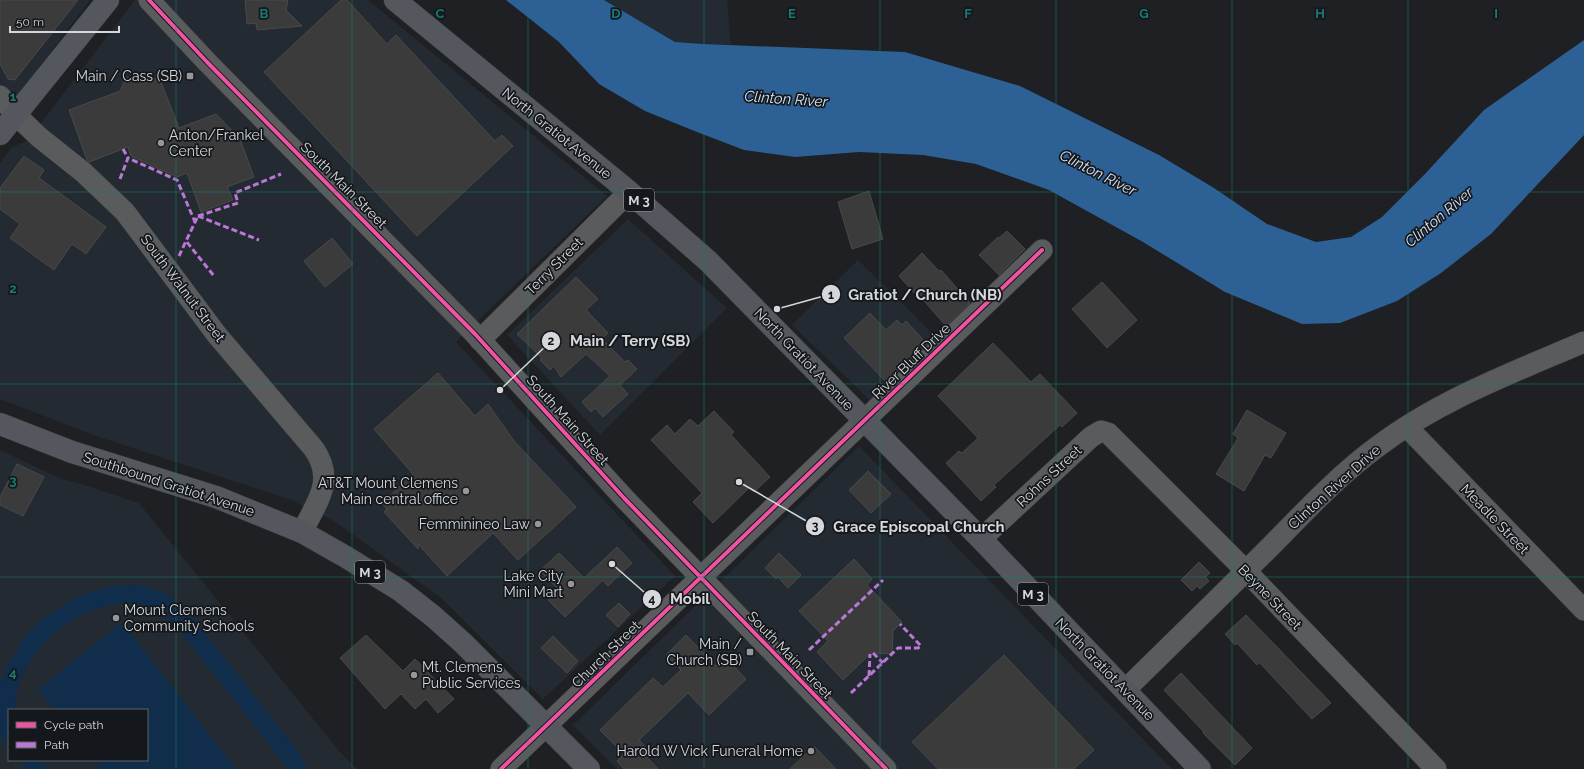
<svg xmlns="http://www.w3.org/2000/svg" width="1584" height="769" font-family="Raleway,sans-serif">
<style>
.built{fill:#242a31;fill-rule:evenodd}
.green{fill:#102d4b}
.water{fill:#2d6095}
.building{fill:#3b3b3c;stroke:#48494a}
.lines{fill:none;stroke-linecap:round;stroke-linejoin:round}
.minor-casing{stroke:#393b3d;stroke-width:22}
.major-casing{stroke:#393b3d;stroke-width:23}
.minor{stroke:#5a5b5d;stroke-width:21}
.major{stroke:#54575d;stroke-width:22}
.quiet{stroke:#ba77d6;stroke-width:3;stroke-dasharray:6 3;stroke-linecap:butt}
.cycleway-casing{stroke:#14171b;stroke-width:6}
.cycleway{stroke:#f153a3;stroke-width:4}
.grid{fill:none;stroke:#197b73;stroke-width:1;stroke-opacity:0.55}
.poi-dot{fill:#95979a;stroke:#14171b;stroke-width:1.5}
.labels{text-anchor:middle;stroke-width:3.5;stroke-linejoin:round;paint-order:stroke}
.shield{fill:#14171b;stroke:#9b9da1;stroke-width:1}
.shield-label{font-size:13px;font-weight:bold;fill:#d5d7da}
.poi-label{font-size:14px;fill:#d5d7da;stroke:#14171b;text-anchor:end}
.street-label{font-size:14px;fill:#d5d7da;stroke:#14171b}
.water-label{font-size:15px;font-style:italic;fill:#d2e1f2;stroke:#14171b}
.grid-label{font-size:13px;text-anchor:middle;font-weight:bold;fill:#197b73;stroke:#14171b;stroke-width:3.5;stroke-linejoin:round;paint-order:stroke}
.leader{fill:none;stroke:#d5d7da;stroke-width:1.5}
.callout-dot{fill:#d5d7da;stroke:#14171b;stroke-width:1.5}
.mark-label{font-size:12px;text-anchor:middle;font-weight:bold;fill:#111}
.callout-label{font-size:15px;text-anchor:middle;font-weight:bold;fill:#d5d7da;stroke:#14171b;stroke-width:3.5;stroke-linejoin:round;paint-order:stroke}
</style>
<rect width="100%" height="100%" fill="#1e2023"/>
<g class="built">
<polygon points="0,0 90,0 0,119"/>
<polygon points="135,0 368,0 607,196 456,342 675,576 543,699 441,598 331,519 291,500 93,435 0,399 0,163 11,148 28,140"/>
<polygon points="604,0 727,0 731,45 675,42"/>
<polygon points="628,219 727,308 600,435 507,335"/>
<polygon points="858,260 938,339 873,403 792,325"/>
<polygon points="859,446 1172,769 617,769 573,725"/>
<path d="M 0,450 L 62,479 L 82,484 L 139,503 L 340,752 L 357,769 L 0,769 ZM 9,710 L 147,710 L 147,760 L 9,760 Z"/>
</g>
<g class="green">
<path d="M 130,584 C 152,586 171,594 187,610 L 297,750 L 308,769 L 288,769 L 173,622 C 118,568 12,642 16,710 L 9,710 L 9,748 L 0,736 L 0,683 L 8,664 L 22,641 L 40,621 L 71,600 L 95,590 L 114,586 Z"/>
<polygon points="122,622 236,769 101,769 94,760 147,760 147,710 54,710 38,689"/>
<polygon points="19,760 42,760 49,769 26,769"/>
</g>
<polygon class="water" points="506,0 604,0 675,42 704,44 905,52 1020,86 1159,155 1214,188 1267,224 1316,242 1351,237 1382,217 1425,174 1484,110 1584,40 1584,135 1491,234 1441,273 1397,301 1340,323 1302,324 1225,292 1143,242 1049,190 976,164 923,155 859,152 795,157 744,150 697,132 645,111 599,84 559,42"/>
<g class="building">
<polygon points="0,0 78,0 15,80 8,79 0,64"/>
<polygon points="245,0 288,0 286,10 302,26 257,30 256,23 247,24"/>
<polygon points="341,0 347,0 387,44 396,35 495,141 502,135 513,146 417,236 264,72"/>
<polygon points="126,77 143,83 159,77 179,128 216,114 240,139 254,177 227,187 233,200 201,212 187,173 177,177 131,156 128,147 89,162 87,160 69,110 120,91"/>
<polygon points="24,156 44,170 39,178 106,227 86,254 72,244 54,270 10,238 20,224 0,209 0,188"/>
<polygon points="869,191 883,239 852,249 838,202"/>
<polygon points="1007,231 1025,249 999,275 979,255 998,237 999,238"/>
<polygon points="332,238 353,264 325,287 304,261"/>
<polygon points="922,253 939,271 941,270 970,303 946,326 919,295 917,296 899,276"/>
<polygon points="576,277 598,299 586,310 608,333 602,339 625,362 628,360 637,369 620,385 628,394 603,417 595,408 591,412 582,402 610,376 586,354 561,377 554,366 550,370 540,360 542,358 517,334"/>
<polygon points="1102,282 1137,320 1107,348 1072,309"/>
<polygon points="870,313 886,330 897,320 902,325 906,321 927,344 886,382 844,338"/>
<polygon points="993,343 1031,382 1040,374 1077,413 1062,427 1060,425 994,485 996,487 981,501 946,463 959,451 962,453 978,438 938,396"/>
<polygon points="438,373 475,416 488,404 514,441 576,507 518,560 493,533 447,576 418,544 418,549 384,512 387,509 382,503 413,474 374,429"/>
<polygon points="1247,410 1286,433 1271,458 1265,455 1244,491 1216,474 1238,438 1233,434"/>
<polygon points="714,411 734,432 731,435 770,477 754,492 749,488 713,523 693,502 702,493 651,440 667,425 675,434 690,419 698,426"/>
<polygon points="17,464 44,477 23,516 0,505 0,497"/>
<polygon points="868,471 891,494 871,513 849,490"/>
<polygon points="617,547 632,563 608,586 603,580 565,617 548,600 559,590 540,571 559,553 584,578"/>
<polygon points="779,553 801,575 788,588 778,577 776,579 765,568"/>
<polygon points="854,559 872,579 867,585 902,622 893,631 892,654 871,653 843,680 817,652 828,641 799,611"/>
<polygon points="1199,562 1210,573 1205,577 1209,581 1200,589 1197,586 1192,591 1181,580"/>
<polygon points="619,603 630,614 618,627 606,615"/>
<polygon points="1246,615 1331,703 1312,719 1259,662 1257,665 1237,643 1235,645 1225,634"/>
<polygon points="366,635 403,671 415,659 454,699 438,713 426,699 415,709 401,694 385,709 340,658"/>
<polygon points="686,635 716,666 725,657 746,679 709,715 688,693 639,740 647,749 643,753 658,769 624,769 617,761 624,754 600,730 653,678 663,687 681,670 666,655"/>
<polygon points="553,636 578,661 567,673 541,648"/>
<polygon points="1004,655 1094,750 1074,769 938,769 912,742"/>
<polygon points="1181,673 1252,748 1235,765 1203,733 1204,732 1164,690"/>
<polygon points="813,747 815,747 836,769 790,769"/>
</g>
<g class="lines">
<g class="minor-casing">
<g id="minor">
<polyline points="149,0 207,62 475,334 624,498 886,769"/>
<path d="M 0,96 L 15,114 L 39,137 L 83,172 L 125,212 L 217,335 L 314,449 C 336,481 316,503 302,532"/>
<polyline points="480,340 629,192"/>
<polyline points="1407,427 1584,610"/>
<polyline points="981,539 1091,437 1101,431 1108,433 1246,571 1436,769"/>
<path d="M 1125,690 C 1172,644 1219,598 1265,552 C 1301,516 1336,477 1377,447 C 1439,400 1514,372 1584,342"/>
<polyline points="501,769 1042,250"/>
</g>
</g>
<g class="major-casing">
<g id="major">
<polyline points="395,0 627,190 708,261 981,539 1200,769"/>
<polyline points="0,134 108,0"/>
<polyline points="0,424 72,452 216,497 302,532 346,557 401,591 434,617 463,643 589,769"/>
</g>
</g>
<use href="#minor" class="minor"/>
<use href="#major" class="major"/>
<g class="quiet">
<polyline points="123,149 128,158"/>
<polyline points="120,179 128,158 177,180 195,222"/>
<polyline points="198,216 238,203 235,193 281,174"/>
<polyline points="198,216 259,240"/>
<polyline points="197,218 186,241 214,276"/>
<polyline points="179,256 186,241"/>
<polyline points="809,650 883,580"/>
<polyline points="873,653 883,663"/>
<polyline points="869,676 870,654"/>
<polyline points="851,693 898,648 918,648 921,646 900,624"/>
</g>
<g class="cycleway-casing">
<g id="cycleway">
<polyline points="149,0 207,62 475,334 624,498 886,769"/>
<polyline points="501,769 1042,250"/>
</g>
</g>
<use href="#cycleway" class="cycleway"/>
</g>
<path class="grid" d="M 176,0 L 176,769M 352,0 L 352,769M 528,0 L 528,769M 704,0 L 704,769M 880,0 L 880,769M 1056,0 L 1056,769M 1232,0 L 1232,769M 1408,0 L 1408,769M 0,192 L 1584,192M 0,384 L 1584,384M 0,577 L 1584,577"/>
<g class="poi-dot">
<rect x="186" y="72" width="8" height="8" rx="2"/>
<circle cx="161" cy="143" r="4"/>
<circle cx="466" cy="491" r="4"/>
<circle cx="538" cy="524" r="4"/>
<circle cx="571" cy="584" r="4"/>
<circle cx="116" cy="618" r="4"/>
<rect x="746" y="648" width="8" height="8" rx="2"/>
<circle cx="414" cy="675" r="4"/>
<circle cx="811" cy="751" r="4"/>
</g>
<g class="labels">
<g class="shield">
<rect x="624" y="189" width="30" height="22" rx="3"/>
<rect x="355" y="561" width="30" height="22" rx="3"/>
<rect x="1018" y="583" width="30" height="22" rx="3"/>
</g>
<g class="shield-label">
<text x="639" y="205">M 3</text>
<text x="370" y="577">M 3</text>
<text x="1033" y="599">M 3</text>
</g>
<g class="poi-label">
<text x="182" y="81">Main / Cass (SB)</text>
<text x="169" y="140" text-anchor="start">Anton/Frankel<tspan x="169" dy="16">Center</tspan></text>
<text x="458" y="488">AT&amp;T Mount Clemens<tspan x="458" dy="16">Main central office</tspan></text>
<text x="530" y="529">Femminineo Law</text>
<text x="563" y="581">Lake City<tspan x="563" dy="16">Mini Mart</tspan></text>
<text x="124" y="615" text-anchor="start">Mount Clemens<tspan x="124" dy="16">Community Schools</tspan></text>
<text x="742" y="649">Main /<tspan x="742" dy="16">Church (SB)</tspan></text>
<text x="422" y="672" text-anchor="start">Mt. Clemens<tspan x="422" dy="16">Public Services</tspan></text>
<text x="803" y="756">Harold W Vick Funeral Home</text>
</g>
<g class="street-label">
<text transform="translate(557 133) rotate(39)" y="5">North Gratiot Avenue</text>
<text transform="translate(344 185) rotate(45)" y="5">South Main Street</text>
<text transform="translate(554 266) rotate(-45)" y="5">Terry Street</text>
<text transform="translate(183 288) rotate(53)" y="5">South Walnut Street</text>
<text transform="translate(804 359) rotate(46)" y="5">North Gratiot Avenue</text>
<text transform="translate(911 361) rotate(-44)" y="5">River Bluff Drive</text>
<text transform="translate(568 420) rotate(48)" y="5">South Main Street</text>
<text transform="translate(1049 476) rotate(-43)" y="5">Rohns Street</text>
<text transform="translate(169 484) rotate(18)" y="5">Southbound Gratiot Avenue</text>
<text transform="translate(1334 487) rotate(-42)" y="5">Clinton River Drive</text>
<text transform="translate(1495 519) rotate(46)" y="5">Meadle Street</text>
<text transform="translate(1270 597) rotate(46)" y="5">Beyne Street</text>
<text transform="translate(606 654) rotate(-44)" y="5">Church Street</text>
<text transform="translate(790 655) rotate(46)" y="5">South Main Street</text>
<text transform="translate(1105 669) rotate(46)" y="5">North Gratiot Avenue</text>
</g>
<g class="water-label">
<text transform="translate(786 99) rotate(4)" y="5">Clinton River</text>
<text transform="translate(1098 173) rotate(27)" y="5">Clinton River</text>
<text transform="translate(1439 217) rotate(-40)" y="5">Clinton River</text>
</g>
</g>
<g class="grid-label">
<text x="264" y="18">B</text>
<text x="440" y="18">C</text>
<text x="616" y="18">D</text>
<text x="792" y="18">E</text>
<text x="968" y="18">F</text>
<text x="1144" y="18">G</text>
<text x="1320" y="18">H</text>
<text x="1496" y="18">I</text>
<text x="13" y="101">1</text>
<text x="13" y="293">2</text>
<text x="13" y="485">3</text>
<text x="13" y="677">4</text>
</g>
<path class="leader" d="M777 309L831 294M500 390L551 341M739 482L815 526M612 564L652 599"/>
<g class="callout-dot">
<circle cx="777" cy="309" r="4"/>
<circle cx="500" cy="390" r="4"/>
<circle cx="739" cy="482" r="4"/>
<circle cx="612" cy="564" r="4"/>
<circle cx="831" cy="294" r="10"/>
<circle cx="551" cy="341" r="10"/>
<circle cx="815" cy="526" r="10"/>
<circle cx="652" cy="599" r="10"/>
</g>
<g class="mark-label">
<text x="831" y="299">1</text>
<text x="551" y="345">2</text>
<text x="815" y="530">3</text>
<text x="652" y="603">4</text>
</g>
<g class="callout-label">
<text x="925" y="300">Gratiot / Church (NB)</text>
<text x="630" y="346">Main / Terry (SB)</text>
<text x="919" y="532">Grace Episcopal Church</text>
<text x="690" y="604">Mobil</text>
</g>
<rect x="8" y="709" width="140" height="52" fill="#14171b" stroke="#616467"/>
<rect x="16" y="722" width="20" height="6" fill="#f153a3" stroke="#616467"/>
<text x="44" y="729" font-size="12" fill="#d5d7da">Cycle path</text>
<rect x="16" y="742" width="20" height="6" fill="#ba77d6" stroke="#616467"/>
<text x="44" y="749" font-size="12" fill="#d5d7da">Path</text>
<path d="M10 26v6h109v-6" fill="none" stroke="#d5d7da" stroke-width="2"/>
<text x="16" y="26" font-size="12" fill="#d5d7da" stroke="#14171b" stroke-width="3" paint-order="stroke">50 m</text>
</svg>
